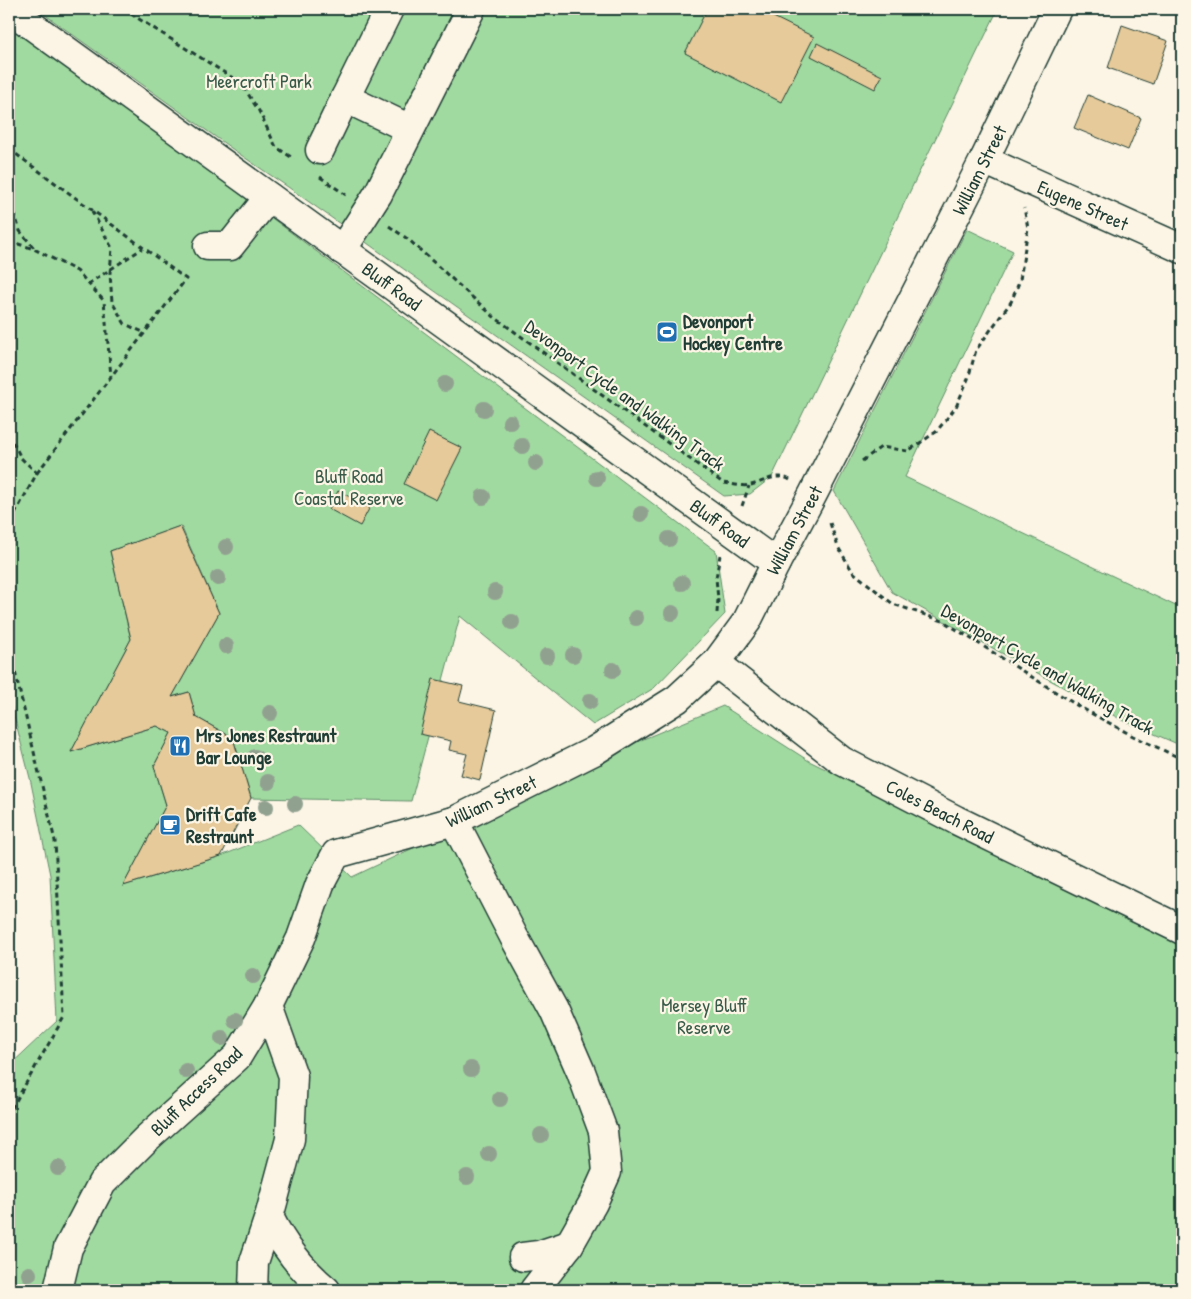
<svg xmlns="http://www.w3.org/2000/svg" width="1191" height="1299" font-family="'Patrick Hand',sans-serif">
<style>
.green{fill:#a1daa0;stroke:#608c6a}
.building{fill:#e6ca9a;stroke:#1f3d34}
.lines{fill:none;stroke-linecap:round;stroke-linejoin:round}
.minor-casing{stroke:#1f3d34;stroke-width:31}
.path{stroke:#1f3d34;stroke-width:3;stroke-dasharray:5 4;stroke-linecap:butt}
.minor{stroke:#fcf5e5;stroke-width:28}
.tree{fill:#91a190}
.labels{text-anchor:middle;stroke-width:4.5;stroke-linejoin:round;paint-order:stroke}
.park-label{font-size:19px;fill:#395c4a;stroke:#fcf5e5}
.street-label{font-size:19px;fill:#1f3d34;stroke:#fcf5e5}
.poi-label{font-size:19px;font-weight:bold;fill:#1f3d34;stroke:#fcf5e5;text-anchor:start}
</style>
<rect width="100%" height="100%" fill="#fcf5e5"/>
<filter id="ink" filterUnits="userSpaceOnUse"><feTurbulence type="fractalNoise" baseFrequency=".02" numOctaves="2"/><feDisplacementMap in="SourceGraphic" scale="10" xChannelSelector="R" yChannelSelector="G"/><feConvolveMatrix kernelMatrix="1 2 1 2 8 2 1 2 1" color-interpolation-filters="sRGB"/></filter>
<g filter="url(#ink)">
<g class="green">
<polygon points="37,9 998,9 772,477 750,494 724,496 288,187 238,153"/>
<polygon points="9,21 716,551 725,614 654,688 593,725 460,616 411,801 251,798 233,738 196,717 189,692 172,697 219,613 181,526 110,551 131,639 71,752 157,726 171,733 154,766 166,805 123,886 221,856 298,825 352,877 641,740 723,706 809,761 1182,944 1182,1290 9,1290 9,1066 57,1021 50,875 30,778 9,696"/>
<polygon points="967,229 1013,251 905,477 1182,609 1182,746 1120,719 892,592 834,491"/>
</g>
<g class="building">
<polygon points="707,9 757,9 814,37 781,102 685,53"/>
<polygon points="1122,25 1168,41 1153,84 1108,68"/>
<polygon points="817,43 882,76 875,89 811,56"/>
<polygon points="1088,95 1141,118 1128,150 1074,128"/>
<polygon points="429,432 462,448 436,500 404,484"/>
<polygon points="338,491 370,507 360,526 329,509"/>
<polygon points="180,526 219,613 172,697 189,692 196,717 233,738 251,798 221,856 123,886 166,805 154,766 171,733 157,726 71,752 131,639 110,551"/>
<polygon points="433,679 463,686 459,701 496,710 480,780 461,775 467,754 449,750 451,741 420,734"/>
</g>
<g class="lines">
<g class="minor-casing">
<g id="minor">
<polyline points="9,9 776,563"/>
<polyline points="389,9 345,98 410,129"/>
<polyline points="320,150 345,98"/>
<polyline points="984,160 1182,249"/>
<polyline points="208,246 230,246 269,197"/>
<polyline points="342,250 378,194 471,9"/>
<polyline points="716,663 842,761 956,820 1182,930"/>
<polyline points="454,821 514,937 554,1010 581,1072 603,1131 607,1172 593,1203 569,1245 539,1255 523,1257"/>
<path d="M 268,1006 L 293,1076 L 290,1139 L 269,1217 C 283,1245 302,1270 326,1290"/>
<polyline points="58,1290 68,1248 102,1183 146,1139 237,1057 268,1006 301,938 320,884 336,854 454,821 594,751 677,699 716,663 747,621 776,563 813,494 984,160 1057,9"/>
<polyline points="253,1290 254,1262 269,1217"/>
<polyline points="534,1290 569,1245"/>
</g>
</g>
<g class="path">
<polyline points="123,9 241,83 259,111 276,147 294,159"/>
<polyline points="9,149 186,279 37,473"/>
<polyline points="320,177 346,195"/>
<polyline points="9,195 20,231 34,248"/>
<polyline points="92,211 112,248 110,273 112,302 125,324 145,333"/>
<path d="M 389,226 L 409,240 L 493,316 L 723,483 C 732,484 743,487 751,485 C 764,482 777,472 790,480"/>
<polyline points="9,241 34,249 77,271 104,301 111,376"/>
<polyline points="88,284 143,248"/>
<polyline points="9,434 21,458 37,473 9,525"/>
<polyline points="862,461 881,447 908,451 936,432 956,407 968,379 976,350 1011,302 1020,280 1028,228 1024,208"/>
<polyline points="742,506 749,486"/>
<polyline points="830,523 838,547 853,572 893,604 943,621 1078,706 1133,736 1182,759"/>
<polyline points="717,613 718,599 716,578 720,555"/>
<polyline points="9,646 55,841 64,1017 9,1113"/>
</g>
<use href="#minor" class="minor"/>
</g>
<g class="tree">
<circle cx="445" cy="384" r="8"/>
<circle cx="484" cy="409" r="8"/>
<circle cx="510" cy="422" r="8"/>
<circle cx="522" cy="446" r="8"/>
<circle cx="536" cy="463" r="8"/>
<circle cx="597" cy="478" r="8"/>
<circle cx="483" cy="497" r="8"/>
<circle cx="641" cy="514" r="8"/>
<circle cx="669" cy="539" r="8"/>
<circle cx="226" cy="547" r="8"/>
<circle cx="218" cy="578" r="8"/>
<circle cx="682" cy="583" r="8"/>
<circle cx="495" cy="592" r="8"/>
<circle cx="672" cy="613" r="8"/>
<circle cx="636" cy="618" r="8"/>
<circle cx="512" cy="622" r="8"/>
<circle cx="226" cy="646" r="8"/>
<circle cx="573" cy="655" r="8"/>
<circle cx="547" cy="656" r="8"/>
<circle cx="613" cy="670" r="8"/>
<circle cx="590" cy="701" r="8"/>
<circle cx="270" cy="713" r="8"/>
<circle cx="255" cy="757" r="8"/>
<circle cx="268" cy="782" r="8"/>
<circle cx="295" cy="804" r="8"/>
<circle cx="266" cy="807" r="8"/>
<circle cx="253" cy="976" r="8"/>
<circle cx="235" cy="1020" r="8"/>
<circle cx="222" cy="1038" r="8"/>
<circle cx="471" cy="1069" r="8"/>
<circle cx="186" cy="1071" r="8"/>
<circle cx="500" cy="1099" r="8"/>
<circle cx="541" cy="1135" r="8"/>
<circle cx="489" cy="1154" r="8"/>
<circle cx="58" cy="1168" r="8"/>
<circle cx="467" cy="1177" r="8"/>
<circle cx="29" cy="1274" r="8"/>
</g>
</g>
<defs>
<g id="stadium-square" transform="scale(1.125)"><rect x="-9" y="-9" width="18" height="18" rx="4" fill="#1f6fb2" stroke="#fcf5e5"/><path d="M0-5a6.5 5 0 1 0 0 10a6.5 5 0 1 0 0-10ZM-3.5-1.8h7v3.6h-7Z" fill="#fff"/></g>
<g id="restaurant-square" transform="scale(1.125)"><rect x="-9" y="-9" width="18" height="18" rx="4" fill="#1f6fb2" stroke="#fcf5e5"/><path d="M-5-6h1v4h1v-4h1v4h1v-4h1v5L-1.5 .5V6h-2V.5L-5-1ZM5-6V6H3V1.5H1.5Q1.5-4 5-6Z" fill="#fff"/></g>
<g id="cafe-square" transform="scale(1.125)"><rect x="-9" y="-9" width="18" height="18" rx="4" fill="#1f6fb2" stroke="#fcf5e5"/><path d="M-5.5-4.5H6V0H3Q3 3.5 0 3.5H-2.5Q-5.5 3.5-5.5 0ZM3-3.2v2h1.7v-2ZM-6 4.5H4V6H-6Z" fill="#fff"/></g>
</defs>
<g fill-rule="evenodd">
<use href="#stadium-square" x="667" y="332"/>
<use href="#restaurant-square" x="180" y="746"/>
<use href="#cafe-square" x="170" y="825"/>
</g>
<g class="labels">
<g class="park-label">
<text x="259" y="88">Meercroft Park</text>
<text x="349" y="483">Bluff Road<tspan x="349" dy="22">Coastal Reserve</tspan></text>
<text x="704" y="1012">Mersey Bluff<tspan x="704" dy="22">Reserve</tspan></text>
</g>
<g class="street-label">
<text transform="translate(979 170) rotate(-63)" y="7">William Street</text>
<text transform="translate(1083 205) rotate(24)" y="7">Eugene Street</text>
<text transform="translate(392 286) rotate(36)" y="7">Bluff Road</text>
<text transform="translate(625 395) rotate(36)" y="7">Devonport Cycle and Walking Track</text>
<text transform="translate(720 523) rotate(36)" y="7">Bluff Road</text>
<text transform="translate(794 530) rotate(-62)" y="7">William Street</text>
<text transform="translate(1048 669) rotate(30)" y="7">Devonport Cycle and Walking Track</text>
<text transform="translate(491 801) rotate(-25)" y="7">William Street</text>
<text transform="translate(940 811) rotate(27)" y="7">Coles Beach Road</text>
<text transform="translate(196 1091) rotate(-44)" y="7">Bluff Access Road</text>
</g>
<g class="poi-label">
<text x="683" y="328">Devonport<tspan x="683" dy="22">Hockey Centre</tspan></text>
<text x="196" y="742">Mrs Jones Restraunt<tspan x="196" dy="22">Bar Lounge</tspan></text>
<text x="186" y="821">Drift Cafe<tspan x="186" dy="22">Restraunt</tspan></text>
</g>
</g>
<rect width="1191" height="1299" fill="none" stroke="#fcf5e5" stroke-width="30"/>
<rect x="15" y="15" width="1161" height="1269" fill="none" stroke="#1f3d34" stroke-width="2" filter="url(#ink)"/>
</svg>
